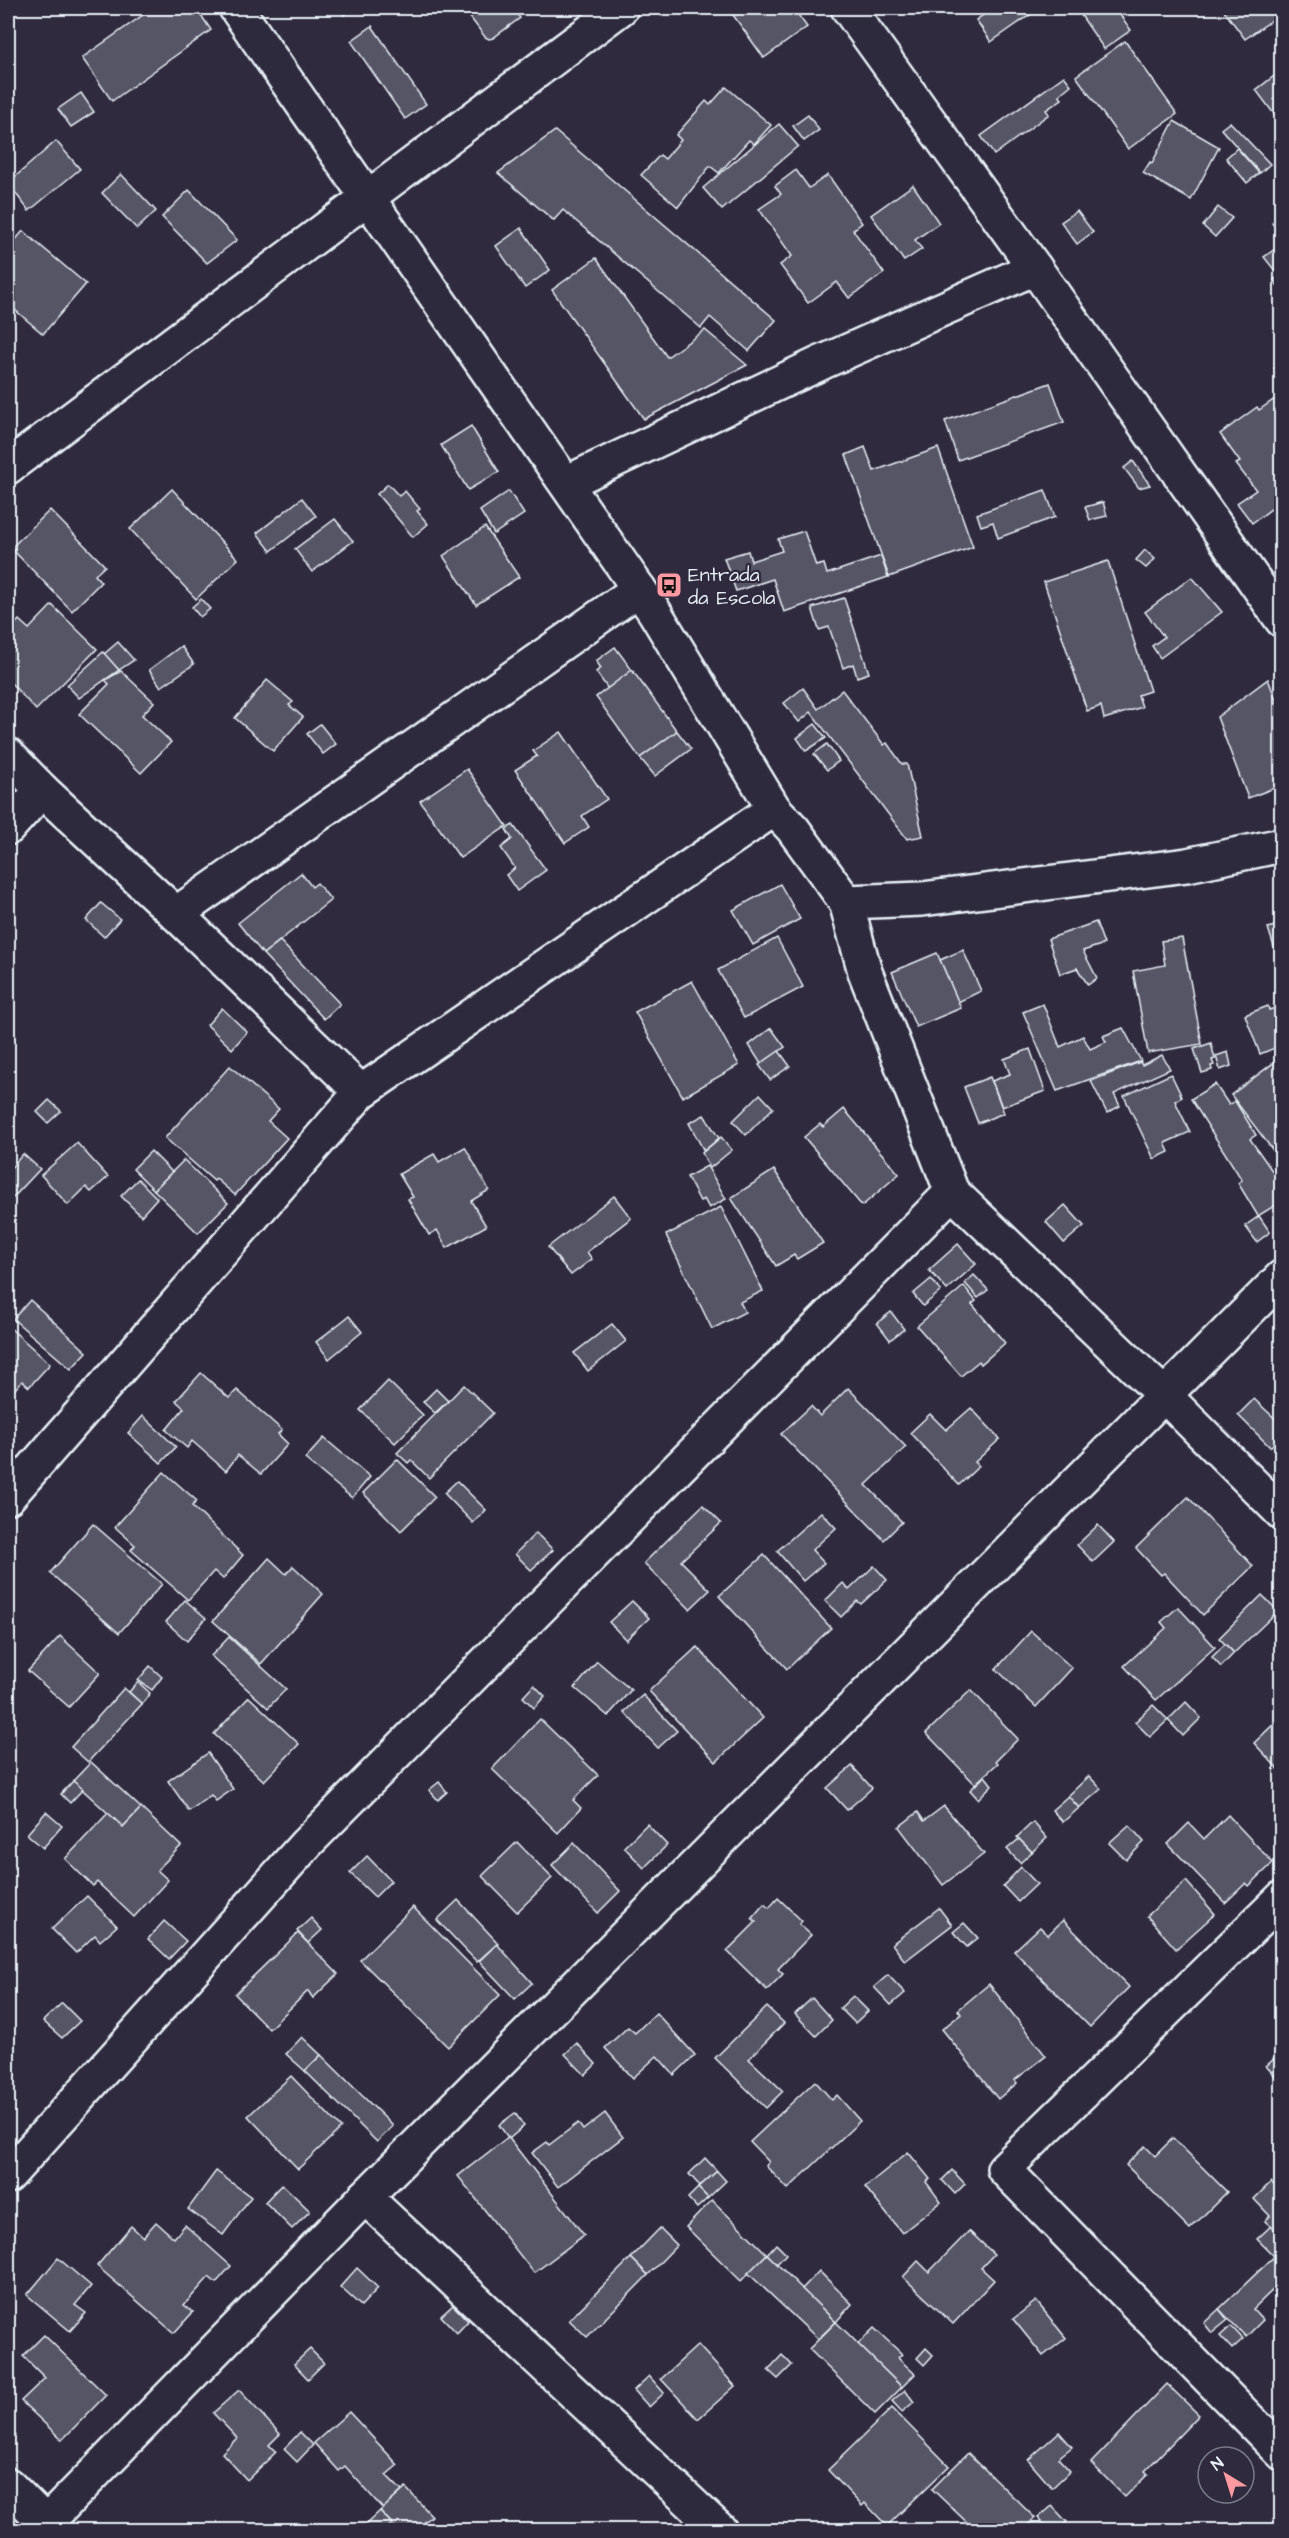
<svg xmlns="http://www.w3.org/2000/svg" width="1289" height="2538" font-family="'Architects Daughter',sans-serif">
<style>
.building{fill:#575565;stroke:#e8f1f8;stroke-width:1.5}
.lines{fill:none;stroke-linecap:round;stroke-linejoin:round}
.minor-casing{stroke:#e8f1f8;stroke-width:38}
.tertiary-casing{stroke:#e8f1f8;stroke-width:38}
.minor{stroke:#2f2a3d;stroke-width:33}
.tertiary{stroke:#2f2a3d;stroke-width:33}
.labels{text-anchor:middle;stroke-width:4.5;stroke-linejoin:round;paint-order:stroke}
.poi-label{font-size:20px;fill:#e8f1f8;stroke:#2f2a3d;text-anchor:start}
</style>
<rect width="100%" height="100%" fill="#2f2a3d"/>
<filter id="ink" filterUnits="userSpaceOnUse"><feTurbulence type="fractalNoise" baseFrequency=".0167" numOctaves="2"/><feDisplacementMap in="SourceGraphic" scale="12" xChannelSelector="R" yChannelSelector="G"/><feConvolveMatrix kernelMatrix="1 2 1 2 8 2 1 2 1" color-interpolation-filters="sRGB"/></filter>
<g filter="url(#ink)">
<g class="building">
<polygon points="153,8 203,8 205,11 201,15 211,30 112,101 82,58"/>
<polygon points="338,8 354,8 344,15"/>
<polygon points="371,8 385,8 376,14"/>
<polygon points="463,8 517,8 514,10 520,18 493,38 489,39 485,37"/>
<polygon points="728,8 793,8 807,27 764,58"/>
<polygon points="925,8 939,8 930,14"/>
<polygon points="994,8 1040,8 991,42 976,20"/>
<polygon points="1076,8 1115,8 1131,30 1104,49"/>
<polygon points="1222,8 1282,8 1282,13 1245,39"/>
<polygon points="372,26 426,104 405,119 351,41"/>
<polygon points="1125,41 1177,114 1128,149 1076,76"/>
<polygon points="1282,70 1282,115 1277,118 1256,90"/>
<polygon points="1064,76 1071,85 1059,95 1062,99 1046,110 1049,114 994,155 981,136"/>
<polygon points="726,87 771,125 754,144 749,140 719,173 710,166 678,207 641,175 660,155 665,159 681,140 676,135 706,101 710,105"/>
<polygon points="81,93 94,112 71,127 58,109"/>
<polygon points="808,115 819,130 804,141 793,126"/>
<polygon points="1174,121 1219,147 1191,200 1143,173 1150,162 1152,163"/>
<polygon points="1230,122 1270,164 1260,173 1221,129"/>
<polygon points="779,124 798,146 722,210 703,188"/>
<polygon points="555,131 776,320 749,351 710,317 701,328 563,210 554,220 552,219 498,173"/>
<polygon points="56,141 80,169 29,211 8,183"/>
<polygon points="1237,148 1259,173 1247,183 1226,158"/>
<polygon points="796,170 809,188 828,175 862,223 853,230 884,273 849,298 837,282 808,303 780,265 792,256 759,209 781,194 775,186"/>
<polygon points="121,174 156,211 137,229 102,193"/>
<polygon points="913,185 939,223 915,240 922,249 904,261 871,215"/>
<polygon points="189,190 237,240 207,263 162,217"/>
<polygon points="1218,207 1232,218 1215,237 1203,226"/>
<polygon points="1077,211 1093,232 1077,244 1061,222"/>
<polygon points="1278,219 1282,224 1282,238 1272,223"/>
<polygon points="521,228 550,270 525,288 496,246"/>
<polygon points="23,231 86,284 43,334 8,304 8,249"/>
<polygon points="1282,244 1282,267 1276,272 1264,257"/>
<polygon points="596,258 667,357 705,330 747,365 644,419 552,290"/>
<polygon points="1282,274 1282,286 1279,288 1274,280"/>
<polygon points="1282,363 1282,378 1274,368"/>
<polygon points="1050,383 1064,422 958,460 945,421"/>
<polygon points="1282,394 1282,501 1252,523 1237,503 1256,490 1236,464 1240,462 1220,434 1257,407 1259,410"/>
<polygon points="471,426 499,472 468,490 441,445"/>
<polygon points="865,447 874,471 938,448 973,547 889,577 846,455"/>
<polygon points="1133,461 1150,485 1139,488 1124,468"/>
<polygon points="388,484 399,496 405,491 420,509 417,511 428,524 413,537 377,494"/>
<polygon points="172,489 238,559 196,599 130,529"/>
<polygon points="1045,490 1055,517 998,538 993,522 981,526 977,514"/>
<polygon points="509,491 524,514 494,534 480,511"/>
<polygon points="302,498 316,516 271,551 257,533"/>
<polygon points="1103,502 1107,516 1090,520 1085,507"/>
<polygon points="50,510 105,566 95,575 101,582 72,611 11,548"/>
<polygon points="335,519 353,541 312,572 295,549"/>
<polygon points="485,527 519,577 476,605 443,556"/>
<polygon points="804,531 816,566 824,564 827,574 881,556 888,577 784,612 773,579 736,591 724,558 748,551 751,561 782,551 778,539"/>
<polygon points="1145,550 1155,559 1146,568 1136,560"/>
<polygon points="1108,561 1150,691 1138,695 1142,707 1104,719 1101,706 1087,711 1044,582"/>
<polygon points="1192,577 1222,612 1160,658 1152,646 1164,637 1145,612"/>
<polygon points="844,598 869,673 857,677 853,664 843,668 829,627 819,630 812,608"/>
<polygon points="201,599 210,609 200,617 192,607"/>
<polygon points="52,605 97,649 36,710 8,680 8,632 19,620 29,629"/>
<polygon points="118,642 134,660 119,670 104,654"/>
<polygon points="181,646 194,664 161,687 149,670"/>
<polygon points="615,647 632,670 608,689 596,672 601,668 596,661"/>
<polygon points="103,652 119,670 79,698 67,685"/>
<polygon points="632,670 677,731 640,758 596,697"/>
<polygon points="121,671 154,702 142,715 171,742 141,773 79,714 109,684 105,680"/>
<polygon points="1268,679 1280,710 1282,709 1282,785 1248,798 1217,717"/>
<polygon points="267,680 293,702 289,705 303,717 273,751 235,718"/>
<polygon points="803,688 818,709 842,690 884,745 887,743 902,764 907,764 923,836 907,839 811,712 799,722 784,703"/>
<polygon points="320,724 336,744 323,754 307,734"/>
<polygon points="815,724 826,738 806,751 797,738"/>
<polygon points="677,731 691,749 655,776 640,758"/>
<polygon points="561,732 607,799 582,816 589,827 565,843 515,770 537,756 533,751"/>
<polygon points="827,744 839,761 827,770 814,754"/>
<polygon points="467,769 507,826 460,858 420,801"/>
<polygon points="513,825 546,870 517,891 506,875 515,868 501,848 512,839 506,829"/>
<polygon points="301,873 312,887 317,883 331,900 263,954 238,923"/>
<polygon points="780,884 800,919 753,945 733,910"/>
<polygon points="101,903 120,919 104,937 86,920"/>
<polygon points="1096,922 1104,944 1083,951 1097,978 1088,985 1077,968 1060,974 1048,939"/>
<polygon points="1281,924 1282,948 1275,950 1268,928"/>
<polygon points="777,938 803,987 744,1018 718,970"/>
<polygon points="1182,938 1202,1044 1148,1053 1133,971 1165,965 1161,941"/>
<polygon points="280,941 340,1004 324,1019 263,954"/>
<polygon points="963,950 981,991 958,1002 940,960"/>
<polygon points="937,953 961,1008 916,1027 892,972"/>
<polygon points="692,981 739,1065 683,1097 635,1012"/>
<polygon points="1043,1004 1060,1047 1083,1036 1090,1049 1106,1042 1103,1036 1123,1028 1141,1061 1057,1091 1023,1012"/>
<polygon points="1268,1006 1269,1010 1282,1006 1282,1045 1260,1054 1245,1015"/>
<polygon points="222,1008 247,1032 232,1049 207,1025"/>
<polygon points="771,1028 785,1047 761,1064 749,1045"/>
<polygon points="1211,1043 1215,1059 1212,1060 1214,1065 1211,1066 1212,1070 1202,1073 1194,1049"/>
<polygon points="1030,1049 1045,1091 1002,1107 992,1081 1010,1074 1004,1059"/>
<polygon points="779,1051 790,1066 770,1080 759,1065"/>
<polygon points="1228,1052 1231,1066 1220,1070 1216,1056"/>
<polygon points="1162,1055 1170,1069 1114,1094 1120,1106 1107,1113 1091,1081 1140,1062 1142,1065"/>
<polygon points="1280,1058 1282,1148 1275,1153 1231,1095"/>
<polygon points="230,1066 279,1109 268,1121 287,1138 235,1195 216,1179 214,1181 165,1138"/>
<polygon points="1171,1074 1182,1097 1175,1101 1190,1132 1165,1143 1169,1152 1154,1159 1124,1096"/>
<polygon points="990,1077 1004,1113 978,1123 964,1087"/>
<polygon points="1215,1084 1229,1105 1235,1101 1256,1135 1250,1139 1282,1185 1282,1201 1258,1216 1238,1183 1242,1180 1191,1099"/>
<polygon points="760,1094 773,1108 746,1135 733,1121"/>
<polygon points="49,1100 61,1111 48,1123 37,1112"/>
<polygon points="844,1109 899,1174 862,1206 804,1137 820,1124 823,1127"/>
<polygon points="704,1115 719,1138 704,1151 689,1123"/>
<polygon points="721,1137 732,1150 710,1168 702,1153"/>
<polygon points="77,1143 108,1177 91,1192 86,1187 68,1205 41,1175"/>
<polygon points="465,1147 489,1190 471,1201 486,1226 447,1248 437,1230 429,1235 408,1199 413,1197 399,1174 434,1154 439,1162"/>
<polygon points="151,1151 172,1172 154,1190 133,1169"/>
<polygon points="23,1154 40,1169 8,1203 8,1171"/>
<polygon points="184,1160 228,1203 198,1233 154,1190"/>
<polygon points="707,1166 726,1199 709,1208 704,1199 700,1201 687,1177"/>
<polygon points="774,1170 823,1243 797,1259 794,1255 776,1266 731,1198"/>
<polygon points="138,1179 157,1198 141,1216 121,1196"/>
<polygon points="614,1196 631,1218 587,1252 592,1259 571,1275 548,1247"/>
<polygon points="1065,1205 1084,1226 1064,1243 1046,1222"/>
<polygon points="721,1207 763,1291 740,1302 745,1312 712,1329 666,1235"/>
<polygon points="1259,1216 1270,1232 1257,1242 1245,1226"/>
<polygon points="958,1244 976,1264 947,1290 929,1270"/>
<polygon points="974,1275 988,1290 978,1298 965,1283"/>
<polygon points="931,1279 941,1291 923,1306 913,1294"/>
<polygon points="964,1286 976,1301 972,1304 1005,1343 981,1364 979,1361 961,1376 917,1326"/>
<polygon points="30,1300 87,1352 71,1369 13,1319"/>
<polygon points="891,1312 904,1329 890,1340 877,1323"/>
<polygon points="349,1316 362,1332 329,1359 316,1342"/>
<polygon points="612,1324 626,1341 588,1371 574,1353"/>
<polygon points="8,1326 50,1364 29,1387 22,1381 8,1397"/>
<polygon points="201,1373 229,1398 237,1390 282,1430 278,1434 288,1444 261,1474 238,1455 226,1471 192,1441 187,1448 166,1430 184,1408 176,1401"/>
<polygon points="388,1381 423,1415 395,1443 360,1410"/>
<polygon points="1282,1382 1282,1395 1275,1388"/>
<polygon points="464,1385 493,1413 429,1478 411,1460 408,1463 397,1453"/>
<polygon points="848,1388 906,1447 866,1485 902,1522 884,1540 781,1434 811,1406 820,1416"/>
<polygon points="436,1389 448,1401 435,1413 423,1402"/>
<polygon points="1254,1399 1282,1425 1282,1436 1270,1447 1238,1415"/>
<polygon points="971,1408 1000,1439 975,1462 979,1466 959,1485 910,1433 930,1414 946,1430"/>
<polygon points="143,1416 176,1447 161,1463 128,1433"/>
<polygon points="324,1438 370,1477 352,1498 305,1459"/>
<polygon points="397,1459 435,1497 401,1531 363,1493"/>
<polygon points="164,1472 197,1501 192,1506 243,1555 223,1579 214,1571 188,1600 131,1550 135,1545 115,1527"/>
<polygon points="457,1481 486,1510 473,1523 444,1493"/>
<polygon points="1188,1497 1253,1566 1203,1615 1164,1573 1161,1575 1136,1548"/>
<polygon points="703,1505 721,1523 681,1561 710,1590 690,1609 644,1563"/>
<polygon points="821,1512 836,1528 812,1550 824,1563 803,1581 777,1551"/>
<polygon points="93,1524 162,1584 119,1633 50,1573"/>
<polygon points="1098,1525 1114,1542 1093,1562 1077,1545"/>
<polygon points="536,1533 553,1550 531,1570 515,1554"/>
<polygon points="764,1555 831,1628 787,1669 719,1596"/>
<polygon points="269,1558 286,1574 293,1566 323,1594 261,1664 213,1621"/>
<polygon points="874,1566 887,1580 861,1604 857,1601 841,1617 825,1601 843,1583 849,1590"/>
<polygon points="1262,1595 1278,1611 1234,1653 1219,1638"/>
<polygon points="185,1600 206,1618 187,1641 166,1622"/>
<polygon points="632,1601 649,1618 626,1640 609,1622"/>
<polygon points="1178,1607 1215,1647 1156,1700 1124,1666 1166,1628 1161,1622"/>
<polygon points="1031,1631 1072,1668 1036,1707 996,1669"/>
<polygon points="60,1636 100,1673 69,1707 28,1671"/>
<polygon points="229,1637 286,1689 268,1708 211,1656"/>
<polygon points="1225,1644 1234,1653 1221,1667 1212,1657"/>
<polygon points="697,1647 763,1718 716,1762 649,1691"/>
<polygon points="597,1661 631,1690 608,1716 575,1688"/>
<polygon points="150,1666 162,1677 152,1690 138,1680"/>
<polygon points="138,1682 150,1693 142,1704 129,1692"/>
<polygon points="534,1685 545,1696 534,1708 523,1697"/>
<polygon points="124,1688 142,1704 88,1762 71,1747"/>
<polygon points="971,1690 1018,1739 996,1761 998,1763 975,1784 926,1733"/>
<polygon points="643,1695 677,1731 658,1748 624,1712"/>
<polygon points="249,1697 299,1744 264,1781 214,1734"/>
<polygon points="1186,1702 1201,1718 1183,1736 1168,1720"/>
<polygon points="1153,1705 1168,1720 1150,1737 1135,1722"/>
<polygon points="1282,1716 1282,1773 1254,1743"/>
<polygon points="540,1719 598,1775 573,1800 581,1808 558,1833 492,1769"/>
<polygon points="208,1753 233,1789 216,1801 211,1795 189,1811 168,1781"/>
<polygon points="91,1762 141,1808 123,1827 73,1781"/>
<polygon points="852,1766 872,1788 847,1810 827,1788"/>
<polygon points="985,1776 992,1785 978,1799 970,1790"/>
<polygon points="1089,1776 1101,1789 1079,1808 1068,1796"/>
<polygon points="73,1781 83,1789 70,1803 61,1794"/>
<polygon points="439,1782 447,1792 438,1800 429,1790"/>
<polygon points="1068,1796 1079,1808 1063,1822 1052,1810"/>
<polygon points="944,1806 984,1854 943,1885 899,1827 918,1812 924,1821"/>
<polygon points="141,1808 181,1846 157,1870 168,1880 134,1917 97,1882 93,1886 65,1859 108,1813 123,1827"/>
<polygon points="46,1812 62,1826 43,1848 27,1834"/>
<polygon points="1228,1815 1273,1863 1249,1886 1246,1883 1225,1903 1168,1844 1189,1823 1204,1839"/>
<polygon points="1033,1822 1047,1838 1032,1852 1017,1837"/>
<polygon points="647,1824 667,1845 644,1868 624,1847"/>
<polygon points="1129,1825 1144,1842 1126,1860 1109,1843"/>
<polygon points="1019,1839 1032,1852 1020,1863 1007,1849"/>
<polygon points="517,1842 552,1878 517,1912 482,1876"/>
<polygon points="574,1843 620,1891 598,1913 552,1865"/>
<polygon points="367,1856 391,1881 375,1897 350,1873"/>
<polygon points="1021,1867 1037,1884 1018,1902 1003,1886"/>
<polygon points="1186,1881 1215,1914 1176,1949 1147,1916"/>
<polygon points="87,1896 117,1926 100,1941 95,1935 76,1953 52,1929"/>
<polygon points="778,1898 802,1921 799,1924 811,1935 778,1969 783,1974 767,1990 727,1951 756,1922 752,1918 764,1904 769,1908"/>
<polygon points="458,1900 498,1943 477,1962 437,1920"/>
<polygon points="413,1907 500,1995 448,2047 360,1960"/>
<polygon points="939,1908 952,1925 905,1961 892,1944"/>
<polygon points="311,1918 322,1930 308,1943 297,1931"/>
<polygon points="1063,1920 1129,1987 1090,2027 1014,1951 1040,1927 1048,1935"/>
<polygon points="164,1921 186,1941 169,1959 148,1939"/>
<polygon points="964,1923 978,1938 967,1947 953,1932"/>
<polygon points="298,1933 338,1974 313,1998 308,1991 269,2029 235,1994"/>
<polygon points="497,1944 532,1983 515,1999 479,1961"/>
<polygon points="888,1975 905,1993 891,2005 874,1987"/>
<polygon points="989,1984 1046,2056 1015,2080 1017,2083 998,2099 942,2029 961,2014 958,2010"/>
<polygon points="853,1996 868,2011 855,2023 840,2008"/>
<polygon points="812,1998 832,2020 816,2036 795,2014"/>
<polygon points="62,2003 80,2021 62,2038 43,2021"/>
<polygon points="767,2007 784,2023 749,2059 783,2091 766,2108 715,2058"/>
<polygon points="656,2013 695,2055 674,2075 657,2056 633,2078 605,2048 628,2027 635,2033"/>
<polygon points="302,2037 321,2055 305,2071 286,2054"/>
<polygon points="577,2043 596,2064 585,2075 565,2054"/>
<polygon points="1282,2052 1282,2083 1266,2066"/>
<polygon points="321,2055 393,2126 377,2142 305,2071"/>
<polygon points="291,2076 341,2128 298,2169 248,2116"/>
<polygon points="815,2081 832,2100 837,2095 860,2121 788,2189 766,2166 769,2162 750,2142"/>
<polygon points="515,2113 524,2126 509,2139 499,2125"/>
<polygon points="605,2113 623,2137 558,2187 532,2153 547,2142 549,2145 578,2123 583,2130"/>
<polygon points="508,2137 584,2235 534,2273 458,2176"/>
<polygon points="1173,2138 1227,2192 1190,2229 1126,2165 1145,2146 1155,2156"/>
<polygon points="908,2152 930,2179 926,2182 941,2202 902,2233 865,2187"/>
<polygon points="705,2158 717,2171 700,2186 689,2174"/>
<polygon points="952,2170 965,2184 955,2194 942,2180"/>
<polygon points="216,2171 251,2197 223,2235 188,2209"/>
<polygon points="717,2171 726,2181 708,2198 698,2188"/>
<polygon points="1271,2182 1282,2192 1282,2237 1265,2221 1270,2216 1254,2199"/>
<polygon points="282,2184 310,2211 292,2229 265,2202"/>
<polygon points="698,2188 708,2198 697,2208 688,2198"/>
<polygon points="712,2200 767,2254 741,2281 686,2227"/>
<polygon points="156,2222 174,2238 185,2225 231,2266 216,2283 209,2277 184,2305 193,2312 174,2333 97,2266 131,2226 143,2237"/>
<polygon points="1271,2226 1282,2237 1282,2249 1274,2256 1257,2239"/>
<polygon points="660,2228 677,2245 648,2275 631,2258"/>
<polygon points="969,2231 994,2254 981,2268 994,2280 953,2324 903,2277 918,2261 929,2272"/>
<polygon points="776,2244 786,2254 777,2264 767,2254"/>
<polygon points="1282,2249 1282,2281 1253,2309 1263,2320 1246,2337 1219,2309"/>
<polygon points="767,2254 836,2322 818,2339 748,2273"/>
<polygon points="58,2258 91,2286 75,2305 86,2313 70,2331 27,2295"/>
<polygon points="631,2258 648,2275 587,2337 569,2320"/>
<polygon points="357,2268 378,2288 361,2306 340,2287"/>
<polygon points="819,2271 852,2304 836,2322 802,2289"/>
<polygon points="1036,2301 1066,2338 1043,2356 1013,2319"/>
<polygon points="453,2305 468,2321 457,2333 441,2316"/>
<polygon points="1219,2309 1228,2320 1212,2333 1204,2323"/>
<polygon points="836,2322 902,2387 875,2414 809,2349"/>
<polygon points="1231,2326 1243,2339 1232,2349 1220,2336"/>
<polygon points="874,2328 902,2354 898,2358 915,2374 902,2387 858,2344"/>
<polygon points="44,2335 106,2395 62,2440 21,2401 45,2378 23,2356"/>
<polygon points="698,2345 735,2386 698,2419 661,2379"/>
<polygon points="926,2348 933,2355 924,2365 917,2358"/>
<polygon points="310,2349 324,2363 308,2379 294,2364"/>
<polygon points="782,2355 792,2365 778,2379 768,2370"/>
<polygon points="649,2376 664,2393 649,2407 634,2390"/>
<polygon points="1167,2384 1199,2415 1145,2471 1148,2474 1125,2497 1091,2463"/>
<polygon points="239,2390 280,2434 269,2445 276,2452 247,2480 222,2453 237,2438 213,2413"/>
<polygon points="905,2390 914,2402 902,2412 892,2401"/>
<polygon points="892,2408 949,2466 887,2526 865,2503 862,2506 828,2470"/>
<polygon points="349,2412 398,2465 386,2475 402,2491 383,2509 345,2466 339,2471 314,2443"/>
<polygon points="300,2432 313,2445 297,2462 284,2449"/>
<polygon points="1059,2432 1072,2447 1058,2458 1070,2471 1052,2488 1028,2460"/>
<polygon points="968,2453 1035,2518 1023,2530 975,2530 932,2489"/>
<polygon points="406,2488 432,2516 415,2530 398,2530 380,2511"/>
<polygon points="1052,2506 1067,2522 1057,2530 1050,2530 1038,2518"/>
<polygon points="380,2511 392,2524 385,2530 368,2530 364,2526"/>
</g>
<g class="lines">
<g class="minor-casing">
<g id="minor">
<polyline points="848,8 1035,268 1282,620"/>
<polyline points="8,467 621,8"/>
<polyline points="566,483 823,362 1035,268"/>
<polyline points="8,755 42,790 176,914 361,1092"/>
<polyline points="8,828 42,790"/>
<polyline points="846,902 865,972 952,1192 1165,1396 1282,1513"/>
<polyline points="176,914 639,589"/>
<polyline points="8,1497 361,1092 774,809"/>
<polyline points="1282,1898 1004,2169 1282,2453"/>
<polyline points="8,2176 306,1844 952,1192"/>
<polyline points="365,2197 720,2530"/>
<polyline points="8,2485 53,2530"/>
<polyline points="39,2530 365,2197 1282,1277"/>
</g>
</g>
<g class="tertiary-casing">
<polyline id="tertiary" points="236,8 654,611 774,809 793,829 846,902 922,899 1187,865 1282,845"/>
</g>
<use href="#minor" class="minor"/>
<use href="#tertiary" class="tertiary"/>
</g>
</g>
<defs>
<g id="bus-square" transform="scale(1.35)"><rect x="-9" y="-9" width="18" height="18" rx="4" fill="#ff9aa2" stroke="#2f2a3d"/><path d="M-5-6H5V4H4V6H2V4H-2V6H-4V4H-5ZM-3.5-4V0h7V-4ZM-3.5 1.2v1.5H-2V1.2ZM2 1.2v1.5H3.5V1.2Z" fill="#111"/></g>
</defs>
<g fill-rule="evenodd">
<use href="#bus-square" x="669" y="585"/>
</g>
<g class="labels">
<g class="poi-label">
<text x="688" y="581">Entrada<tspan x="688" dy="23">da Escola</tspan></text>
</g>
</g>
<rect width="1289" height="2538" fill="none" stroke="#2f2a3d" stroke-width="30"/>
<rect x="15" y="15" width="1259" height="2508" fill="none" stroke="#e8f1f8" stroke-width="2" filter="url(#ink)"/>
<g transform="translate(1226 2475) rotate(322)"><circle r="28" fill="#2f2a3d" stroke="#797a88" stroke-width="1.5"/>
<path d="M0-4.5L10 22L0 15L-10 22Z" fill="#ff9aa2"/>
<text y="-9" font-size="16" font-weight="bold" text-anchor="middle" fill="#e8f1f8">N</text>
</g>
</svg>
